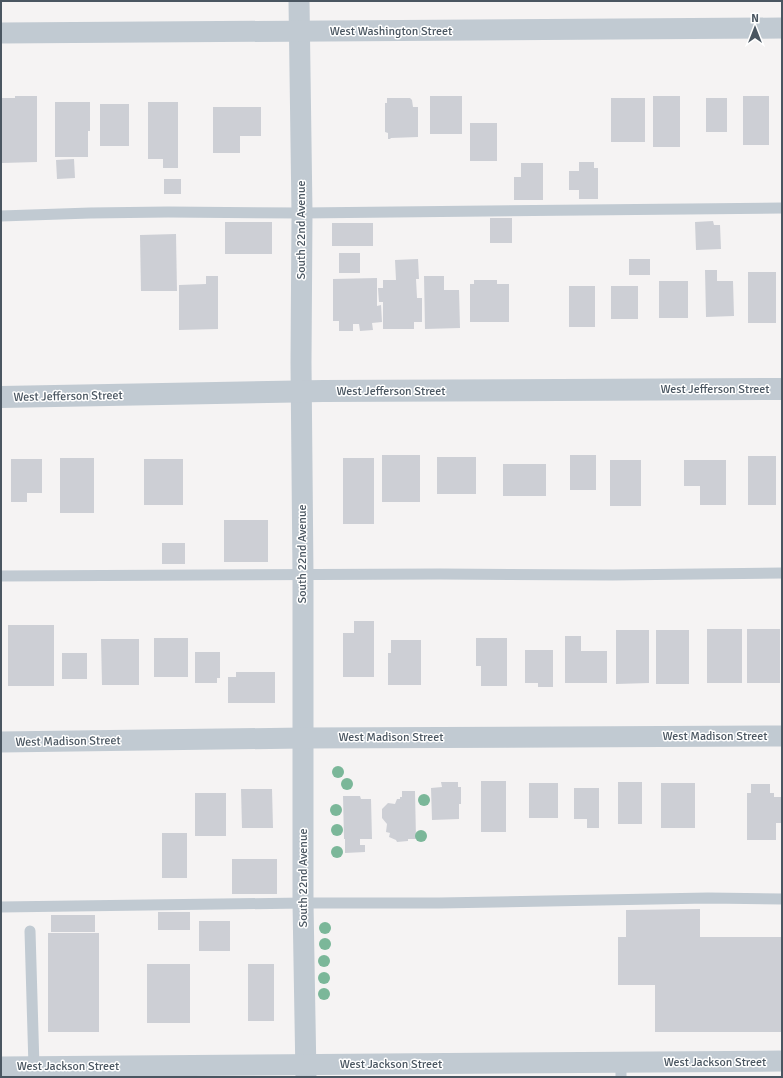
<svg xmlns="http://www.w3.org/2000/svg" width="783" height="1078" font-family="Signika,sans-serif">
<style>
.building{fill:#cdcfd5}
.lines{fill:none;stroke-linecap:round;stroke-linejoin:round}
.service{stroke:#c1cad2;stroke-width:11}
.minor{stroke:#c1cad2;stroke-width:21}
.tertiary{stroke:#c1cad2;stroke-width:22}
.tree{fill:#7bb799}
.labels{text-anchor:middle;stroke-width:3;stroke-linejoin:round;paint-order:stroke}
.street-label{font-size:12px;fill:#4a5661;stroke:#fff}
</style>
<rect width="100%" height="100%" fill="#f5f3f3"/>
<g class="building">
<polygon points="15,96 37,96 37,162 2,163 2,98 15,98"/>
<rect x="430" y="96" width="32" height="38"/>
<rect x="653" y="96" width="27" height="51"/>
<rect x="743" y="96" width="26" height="49"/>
<polygon points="387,98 410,98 412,100 413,107 418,107 418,137 391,138 390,139 388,139 388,133 385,132 385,103 387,103"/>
<rect x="611" y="98" width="34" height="44"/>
<rect x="706" y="98" width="21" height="34"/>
<polygon points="55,102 90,102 90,131 88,131 88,157 55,157"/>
<polygon points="148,102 178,102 178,168 163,168 163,159 148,159"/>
<rect x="100" y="104" width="29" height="42"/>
<polygon points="213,107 261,107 261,136 240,136 240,153 213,153"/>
<rect x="470" y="123" width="27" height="38"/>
<polygon points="74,159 75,178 57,179 56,160"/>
<polygon points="579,162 594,162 594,168 598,168 598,199 579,199 579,190 569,190 569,171 579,171"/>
<polygon points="521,163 543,163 543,200 514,200 514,177 521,177"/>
<rect x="164" y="179" width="17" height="15"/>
<rect x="490" y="218" width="22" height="25"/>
<polygon points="713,221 714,225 720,225 721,249 696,250 695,222"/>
<rect x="225" y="222" width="47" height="32"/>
<rect x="332" y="223" width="41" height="23"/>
<polygon points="176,234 177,291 141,291 140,235"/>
<rect x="339" y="253" width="21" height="20"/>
<polygon points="418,259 419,279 416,279 417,298 422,298 422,322 414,322 414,329 383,329 383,302 379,302 378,288 383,288 383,280 396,280 395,260"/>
<rect x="629" y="259" width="21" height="16"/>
<polygon points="705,270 717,270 717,281 733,281 734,316 706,317"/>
<rect x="748" y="272" width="28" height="51"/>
<polygon points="206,276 218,276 218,329 179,330 179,285 206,284"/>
<polygon points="424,276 444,276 444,290 459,290 460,328 425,329"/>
<polygon points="377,278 377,306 381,305 382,322 372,323 373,330 360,331 359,324 353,324 353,331 339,331 339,321 333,321 333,279"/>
<polygon points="474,280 497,280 497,284 509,284 509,322 470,322 470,284 474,284"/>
<rect x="659" y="281" width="29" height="37"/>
<rect x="569" y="286" width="26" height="41"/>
<rect x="611" y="286" width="27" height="33"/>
<rect x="382" y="455" width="38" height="47"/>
<rect x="570" y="455" width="26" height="35"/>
<rect x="748" y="456" width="28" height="49"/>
<rect x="437" y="457" width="39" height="37"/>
<rect x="60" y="458" width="34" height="55"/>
<rect x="343" y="458" width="31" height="66"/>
<polygon points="11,459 42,459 42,493 27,493 27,502 11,502"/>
<rect x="144" y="459" width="39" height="46"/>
<rect x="610" y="460" width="31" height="46"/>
<polygon points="684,460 726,460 726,505 700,505 700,486 684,486"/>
<rect x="503" y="464" width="43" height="32"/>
<rect x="224" y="520" width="44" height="42"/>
<rect x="162" y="543" width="23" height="21"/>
<polygon points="354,621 374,621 374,677 343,677 343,633 354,633"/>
<rect x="8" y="625" width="46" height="61"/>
<rect x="707" y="629" width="35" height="54"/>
<rect x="747" y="629" width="33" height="54"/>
<polygon points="616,630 649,630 649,683 616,684"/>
<rect x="656" y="630" width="33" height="54"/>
<polygon points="565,636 581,636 581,651 607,651 607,683 565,683"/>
<rect x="154" y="638" width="34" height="39"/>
<polygon points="476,638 507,638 507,686 481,686 481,666 476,666"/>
<polygon points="101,639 139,639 139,685 102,685"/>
<polygon points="391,640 421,640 421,685 388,685 388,653 391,653"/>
<polygon points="525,650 553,650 553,687 538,687 538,683 525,683"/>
<polygon points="195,652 220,652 220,678 217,678 217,683 195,683"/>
<rect x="62" y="653" width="25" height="26"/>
<polygon points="236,672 275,672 275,703 228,703 228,677 236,677"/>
<rect x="481" y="781" width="25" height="51"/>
<polygon points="441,782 458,782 458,787 461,787 461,804 459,804 459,819 432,820 431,788 442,787"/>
<rect x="618" y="782" width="24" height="42"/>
<rect x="529" y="783" width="29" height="35"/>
<rect x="661" y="783" width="34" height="45"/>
<polygon points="751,784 770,784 770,793 774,793 774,797 782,797 782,823 776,823 776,840 747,840 747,793 751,793"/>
<polygon points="574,788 599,788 599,828 587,828 587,819 574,819"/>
<polygon points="241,789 272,789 273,828 242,828"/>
<polygon points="402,791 415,791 416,839 408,839 408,841 397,842 396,840 389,837 390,833 386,832 387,824 382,818 382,809 388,803 395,804 397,799 400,799 400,797 402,797"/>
<rect x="195" y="793" width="31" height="43"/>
<polygon points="343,796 360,796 361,799 371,799 372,839 360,839 360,845 365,845 365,852 345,853 345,839 344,839"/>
<rect x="162" y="833" width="25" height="45"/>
<rect x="232" y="859" width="45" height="35"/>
<polygon points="700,909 700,937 782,937 782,1032 655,1032 655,985 618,985 618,937 626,937 626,910"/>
<rect x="158" y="912" width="32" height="18"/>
<rect x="51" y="915" width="44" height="17"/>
<rect x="199" y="921" width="31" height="30"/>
<rect x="48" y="933" width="51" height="99"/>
<rect x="147" y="964" width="43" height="59"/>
<rect x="248" y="964" width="26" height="57"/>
</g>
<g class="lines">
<g class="service">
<polyline points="1,216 90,213 168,212 302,213 782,208"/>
<polyline points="1,576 440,574 613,575 782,573"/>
<polyline points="1,907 303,903 439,903 708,898 782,899"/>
<polyline points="30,931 34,1067"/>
<polyline points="621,1062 621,1077"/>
</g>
<g class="minor">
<polyline points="299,1 302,213 301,363 303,575 303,903 306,1077"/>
<polyline points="1,33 782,28"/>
<polyline points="1,742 302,738 782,736"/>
<polyline points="1,1067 782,1061"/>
</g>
<polyline class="tertiary" points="1,397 323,391 782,389"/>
</g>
<g class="tree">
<circle cx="338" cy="772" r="6"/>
<circle cx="347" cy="784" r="6"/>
<circle cx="424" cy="800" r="6"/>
<circle cx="336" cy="810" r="6"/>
<circle cx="337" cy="830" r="6"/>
<circle cx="421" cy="836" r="6"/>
<circle cx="337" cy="852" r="6"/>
<circle cx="325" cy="928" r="6"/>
<circle cx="325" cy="944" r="6"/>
<circle cx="324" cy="961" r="6"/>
<circle cx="324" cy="978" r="6"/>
<circle cx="324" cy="994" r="6"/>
</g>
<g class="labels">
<g class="street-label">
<text x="391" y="35">West Washington Street</text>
<text transform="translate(301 230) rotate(-90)" y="4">South 22nd Avenue</text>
<text x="715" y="393">West Jefferson Street</text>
<text x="391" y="395">West Jefferson Street</text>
<text transform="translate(68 396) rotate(-1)" y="4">West Jefferson Street</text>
<text transform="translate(302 554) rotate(-90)" y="4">South 22nd Avenue</text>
<text x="715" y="740">West Madison Street</text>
<text x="391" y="741">West Madison Street</text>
<text transform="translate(68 741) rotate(-1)" y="4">West Madison Street</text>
<text transform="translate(303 878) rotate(-90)" y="4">South 22nd Avenue</text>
<text x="715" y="1066">West Jackson Street</text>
<text x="391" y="1068">West Jackson Street</text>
<text x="68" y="1070">West Jackson Street</text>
</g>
</g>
<rect width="783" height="1078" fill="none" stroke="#4a5661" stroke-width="4"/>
<g transform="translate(755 28)" stroke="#ffffff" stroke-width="3" paint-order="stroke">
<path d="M0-3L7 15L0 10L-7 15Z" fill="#4a5661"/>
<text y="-6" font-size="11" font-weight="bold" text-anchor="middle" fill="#4a5661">N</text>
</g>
</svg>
